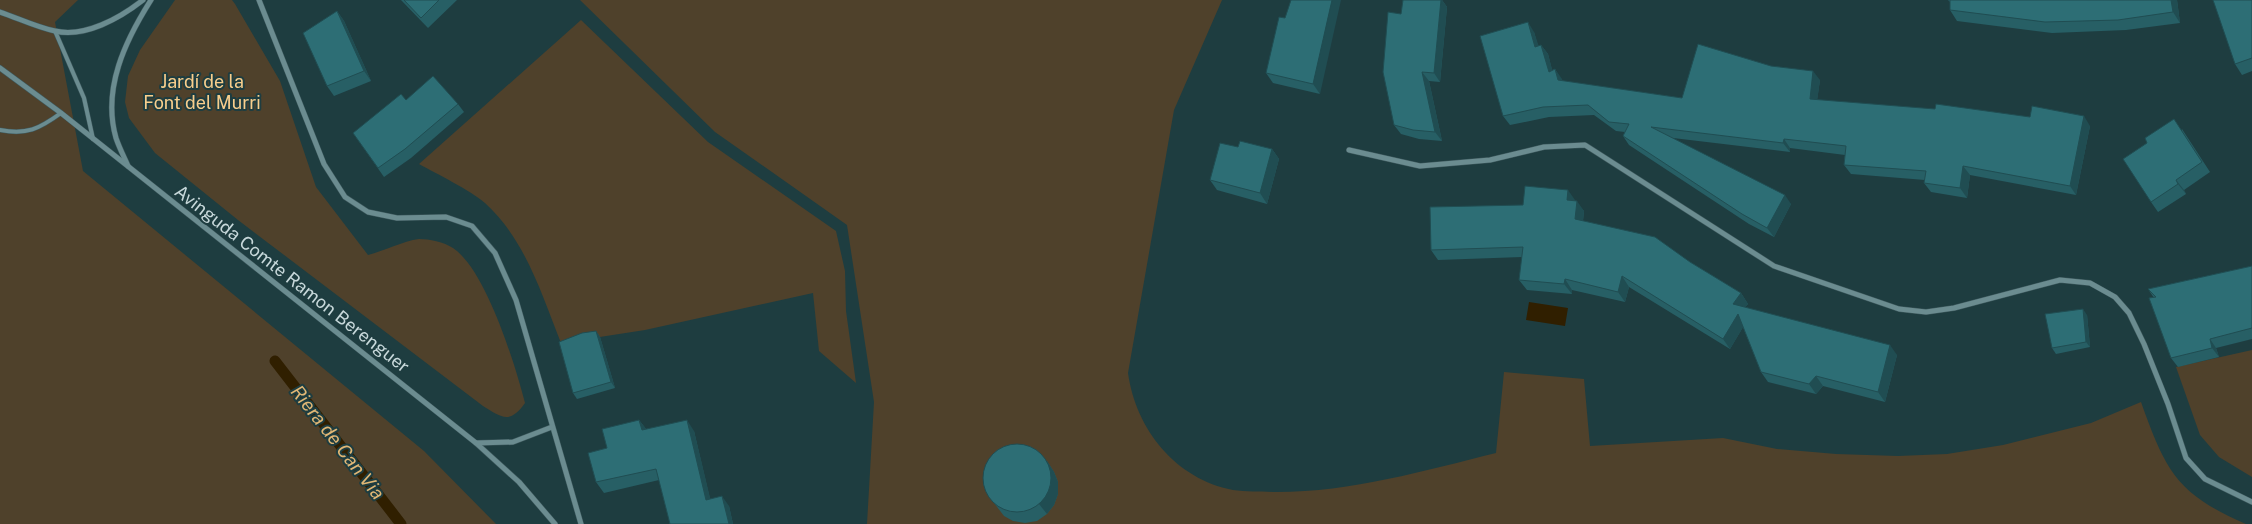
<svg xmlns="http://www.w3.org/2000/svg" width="2252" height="524" font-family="'Public Sans',sans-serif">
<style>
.green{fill:#4f412b}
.water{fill:#301f00}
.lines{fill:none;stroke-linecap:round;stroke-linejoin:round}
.stream{stroke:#301f00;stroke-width:11}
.service-casing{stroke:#3e595d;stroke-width:5}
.minor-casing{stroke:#3e595d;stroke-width:6}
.service{stroke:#6b8c90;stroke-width:4}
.minor{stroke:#6b8c90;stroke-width:5}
.wall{fill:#275f65}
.shaded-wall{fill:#204d52}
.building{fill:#2d6e75;stroke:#204d52}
.labels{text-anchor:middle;stroke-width:4;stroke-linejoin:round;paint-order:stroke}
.park-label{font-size:18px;fill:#f8ce8c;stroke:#1e3d40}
.street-label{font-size:18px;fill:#c7d8da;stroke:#1e3d40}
.water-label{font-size:19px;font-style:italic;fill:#e0b775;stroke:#1e3d40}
</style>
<rect width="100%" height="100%" fill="#1e3d40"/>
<g class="green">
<polygon points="0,0 78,0 55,22 83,171 424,451 496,524 0,524"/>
<path d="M 175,0 L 232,0 L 235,4 L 280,81 L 316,187 L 368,255 C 384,251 403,241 419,239 C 429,239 444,242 453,248 C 486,270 515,364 525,403 C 510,424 502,418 483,406 L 238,220 L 155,153 L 129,118 L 125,102 L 128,76 L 140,50 Z"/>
<path d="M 580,0 L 1222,0 L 1174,110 L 1128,373 C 1136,430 1176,479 1233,490 C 1246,492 1259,491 1272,492 C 1348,493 1423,471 1496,453 L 1504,372 L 1584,379 L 1590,446 L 1723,438 L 1777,449 L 1836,454 L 1898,456 L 1947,454 L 2003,445 L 2091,423 L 2141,402 C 2166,472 2177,494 2246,524 L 867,524 L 874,402 L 847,225 L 715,132 Z"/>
<path d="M 581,20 L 708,142 L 836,231 L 845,271 L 846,311 L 856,383 L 819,351 L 813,293 L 645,330 L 561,343 C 542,295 525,239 485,203 C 470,190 437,174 419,164 Z"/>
<polygon points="2252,350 2252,477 2219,457 2200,435 2176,367"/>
</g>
<polygon class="water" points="1529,302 1568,308 1565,326 1526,320"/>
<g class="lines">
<polyline class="stream" points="275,361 401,524"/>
<g class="service-casing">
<g id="service">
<polyline points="55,31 84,98 93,139"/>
<path d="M 0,130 C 27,135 39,129 61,113"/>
</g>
</g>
<g class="minor-casing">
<g id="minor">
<polyline points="259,0 324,164 345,197 368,212 397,218 446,217 472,226 495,253 516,300 581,524"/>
<path d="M 0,12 C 18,18 36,27 55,31 C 85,38 120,18 143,0"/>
<polyline points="0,68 61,113 476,443 519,482 555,524"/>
<polyline points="1349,150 1420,166 1490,160 1544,147 1585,145 1774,266 1899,309 1926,312 1954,308 2060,280 2090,283 2115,297 2129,313 2144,344 2168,404 2186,458 2205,479 2252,502"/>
<path d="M 128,166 C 124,157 119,147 116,138 C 102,89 125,41 151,0"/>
<polyline points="476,443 513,442 552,427"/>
</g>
</g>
<use href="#service" class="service"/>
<use href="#minor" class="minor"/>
</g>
<g class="wall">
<polygon points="401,0 457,0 428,28"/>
<polygon points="1403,0 1442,0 1447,7 1440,82 1429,81 1442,141 1419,139 1401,134 1394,125"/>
<polygon points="1948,0 2177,0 2180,23 2126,30 2052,33 1957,21 1950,10 1950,2"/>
<polygon points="2252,0 2252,71 2242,75 2235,64"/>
<polygon points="337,11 344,21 371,81 334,96 327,86"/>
<polygon points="1285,18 1320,94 1273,83 1266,73"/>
<polygon points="1534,32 1538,46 1541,45 1548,54 1552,70 1555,69 1562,81 1682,98 1820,80 1817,100 2090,126 2076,195 1970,175 1967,198 1931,192 1924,183 1925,180 1851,174 1844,165 1845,155 1790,148 1790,152 1673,138 1791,204 1774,237 1749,224 1629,145 1623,136 1625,132 1616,131 1594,115 1549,117 1510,125 1503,116"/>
<polygon points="406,100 458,104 464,112 411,158 384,177 353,133"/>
<polygon points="2182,129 2210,172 2184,190 2186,194 2158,212 2151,202"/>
<polygon points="1238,147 1272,149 1279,159 1267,204 1217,190 1210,180"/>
<polygon points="1575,200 1575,201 1584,211 1583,221 1690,262 1741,293 1748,304 1745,307 1897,355 1885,402 1823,386 1816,394 1768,382 1761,372 1743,327 1730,349 1629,287 1625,302 1572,290 1572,294 1527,290 1519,280 1522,257 1438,260 1431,250"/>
<polygon points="2252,266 2252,339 2216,348 2219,357 2178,367 2171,358 2154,298 2148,289"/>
<polygon points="2087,315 2090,347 2056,354 2052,348"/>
<polygon points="596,331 600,337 615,388 577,399 573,393"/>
<polygon points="639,420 646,429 694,431 710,499 729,506 733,524 670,524 659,480 604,493 596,482 607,448"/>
<polygon points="1047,461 1054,472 1058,482 1058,494 1054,505 1047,514 1037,521 1025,523 1013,521 1004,516 991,499"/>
</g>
<g class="shaded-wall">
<polygon points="1332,0 1341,0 1320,94 1313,84"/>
<polygon points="1441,0 1442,0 1447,7 1440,82 1434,73"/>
<polygon points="2171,0 2177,0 2180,23 2173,12"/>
<polygon points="337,11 344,21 371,81 364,71"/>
<polygon points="1528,22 1534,32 1542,56 1535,47"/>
<polygon points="1541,45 1548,54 1555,81 1549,72"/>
<polygon points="1555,69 1562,79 1565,90 1558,80"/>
<polygon points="1813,71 1820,80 1816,109 1810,99"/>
<polygon points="1422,72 1429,81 1442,141 1435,132"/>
<polygon points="2084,116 2090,126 2076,195 2070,186"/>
<polygon points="1784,139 1790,148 1790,152 1783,143"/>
<polygon points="1272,149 1279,159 1267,204 1260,193"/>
<polygon points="1963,166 1970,175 1967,198 1960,188"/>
<polygon points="2176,180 2184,190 2186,194 2178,184"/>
<polygon points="1568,190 1575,200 1575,210 1567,200"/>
<polygon points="1785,195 1791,204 1774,237 1767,228"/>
<polygon points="1577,201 1584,211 1582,229 1575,219"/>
<polygon points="1622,276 1629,287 1625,302 1618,292"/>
<polygon points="1565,279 1572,290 1572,294 1564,284"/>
<polygon points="1741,293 1748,304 1740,314 1733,304"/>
<polygon points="2083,309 2087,315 2090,347 2086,342"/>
<polygon points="1738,314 1745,324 1730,349 1723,339"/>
<polygon points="596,331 600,337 615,388 611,382"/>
<polygon points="2210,339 2216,348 2219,357 2212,348"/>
<polygon points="1890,345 1897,355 1885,402 1878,392"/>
<polygon points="1816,376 1823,386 1816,394 1809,384"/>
<polygon points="639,420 647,430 642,430"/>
<polygon points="687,420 694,431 713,510 706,500"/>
<polygon points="1047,461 1054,472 1058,482 1058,494 1054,505 1047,514 1039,504"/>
<polygon points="722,496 729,506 733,524 729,524"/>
</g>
<g class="building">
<polygon points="404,0 439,0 421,18"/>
<polygon points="1291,0 1332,0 1313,84 1266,73 1279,17 1285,18"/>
<polygon points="1403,0 1441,0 1434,73 1422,72 1435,132 1413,130 1394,125 1383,72 1388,12 1401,14"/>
<polygon points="1950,0 2171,0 2173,12 2118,20 2045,22 1950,10"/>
<polygon points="2213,0 2252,0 2252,58 2235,64"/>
<polygon points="337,11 364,71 327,86 303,33"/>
<polygon points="1528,22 1535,47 1541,45 1549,72 1555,69 1558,80 1682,98 1698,44 1771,66 1813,71 1810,99 1935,109 1936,104 2030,117 2032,106 2084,116 2070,186 1963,166 1960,188 1924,183 1926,171 1844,165 1846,146 1784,139 1783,143 1651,127 1785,195 1767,228 1742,214 1623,136 1629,124 1609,122 1588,105 1543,107 1503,116 1480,36"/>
<polygon points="433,76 458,104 405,149 378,168 353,133 401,94 406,100"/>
<polygon points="2174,119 2202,162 2176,180 2178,184 2151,202 2123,159 2147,143 2145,138"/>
<polygon points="1240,141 1272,149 1260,193 1210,180 1220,143 1238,147"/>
<polygon points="1525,186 1568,190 1567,200 1577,201 1575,219 1655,237 1690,262 1741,293 1733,304 1890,345 1878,392 1816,376 1809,384 1761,372 1738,314 1723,339 1622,276 1618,292 1565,279 1564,284 1519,280 1523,247 1431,250 1430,207 1523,205"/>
<polygon points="2252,266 2252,328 2210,339 2212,348 2171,358 2149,298 2156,297 2148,289"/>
<polygon points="2083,309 2086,342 2052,348 2045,314"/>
<polygon points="596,331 611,382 573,393 559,342 582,333"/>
<polygon points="639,420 642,430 687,420 706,500 722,496 729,524 670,524 656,469 596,482 588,453 607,448 602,429"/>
<circle cx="1017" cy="478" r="34"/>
</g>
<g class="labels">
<g class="park-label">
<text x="202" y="88">Jardí de la<tspan x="202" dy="21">Font del Murri</tspan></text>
</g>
<g class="street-label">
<text transform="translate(292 279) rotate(38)" y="6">Avinguda Comte Ramon Berenguer</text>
</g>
<g class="water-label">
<text transform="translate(338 442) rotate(52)" y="7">Riera de Can Via</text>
</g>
</g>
</svg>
